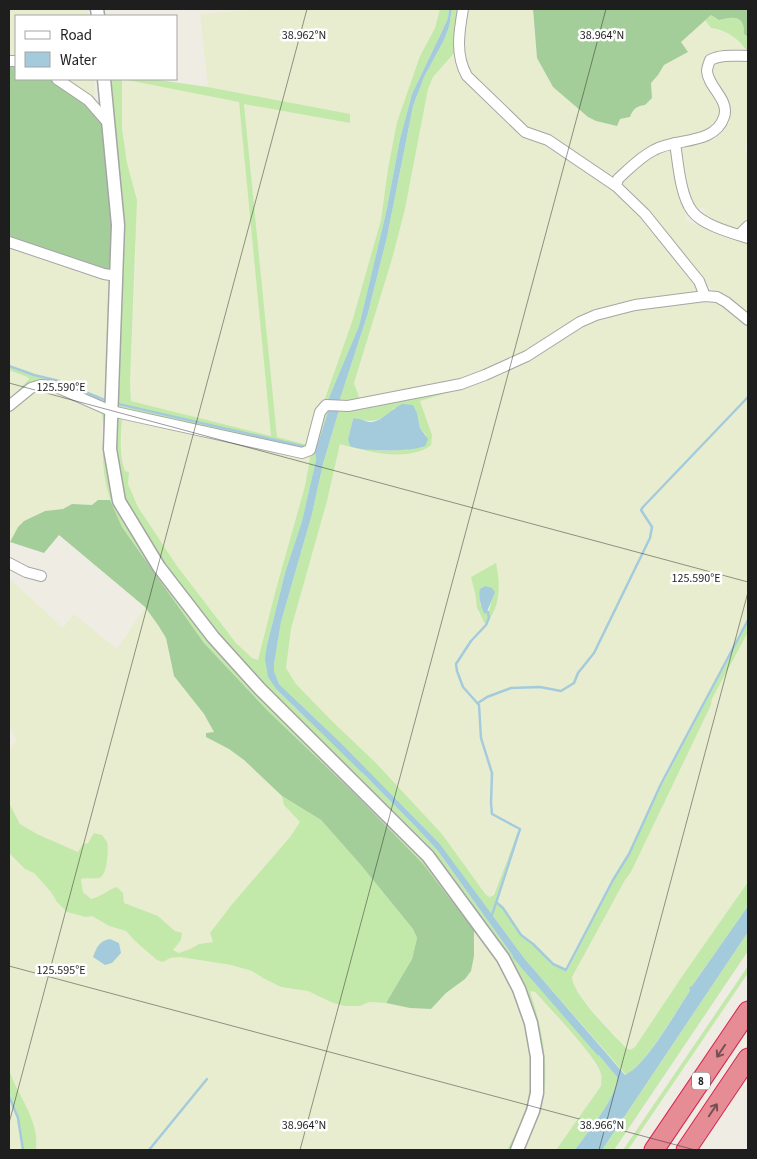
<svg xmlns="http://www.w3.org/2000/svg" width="757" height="1159" font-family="'Source Sans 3',sans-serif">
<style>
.farmland{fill:#e9edcf}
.grass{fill:#c3e9aa;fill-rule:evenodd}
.forest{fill:#a4ce99}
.water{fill:#a4cbdc}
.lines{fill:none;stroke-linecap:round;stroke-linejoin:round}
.stream{stroke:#a4cbdc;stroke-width:2.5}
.minor-casing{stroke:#a5a5a5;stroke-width:12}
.tertiary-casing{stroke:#a5a5a5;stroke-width:15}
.motorway-casing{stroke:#d82653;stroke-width:21}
.minor{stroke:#fff;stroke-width:10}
.tertiary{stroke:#fff;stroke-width:12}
.motorway{stroke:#e68c95;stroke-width:19}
.oneway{stroke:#785054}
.ticks{fill:none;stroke:#1e1e1e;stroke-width:1;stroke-opacity:0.45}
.labels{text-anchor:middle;stroke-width:5;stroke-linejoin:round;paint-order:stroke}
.shield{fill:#fff;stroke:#626262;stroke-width:1}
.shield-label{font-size:11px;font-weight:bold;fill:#1e1e1e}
.ticks-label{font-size:12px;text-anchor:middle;fill:#1e1e1e;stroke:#fff;stroke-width:5;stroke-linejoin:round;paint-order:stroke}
</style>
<rect width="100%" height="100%" fill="#efece4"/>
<g class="farmland">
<polygon points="9,9 87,9 88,16 16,16 16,58 9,57"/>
<polygon points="258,9 440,9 435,28 420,56 397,122 381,220 352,322 308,445 277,437 244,103 350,123 350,115 208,87 200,14"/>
<polygon points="466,9 533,9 534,30 544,71 553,87 588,117 596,121 617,126 619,119 630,117 633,110 637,105 645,105 651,83 658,75 660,70 664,65 688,52 681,42 705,19 711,28 727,33 735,38 748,53 726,54 705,70 724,111 715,129 674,141 612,180 528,130 469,72 465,63 463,35"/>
<polygon points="456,51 457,62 539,140 615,188 644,217 697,285 697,292 691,295 634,302 540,342 521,353 471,377 360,400 354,383 392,259 405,209 428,89 433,77"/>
<polygon points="748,58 748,135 745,151 748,152 748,222 738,232 705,218 704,207 695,210 689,199 678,144 691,142 726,118 710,77 712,61"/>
<polygon points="61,79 94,79 95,102"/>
<polygon points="122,79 239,101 271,437 131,401 130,382 136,251 127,163 122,128"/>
<polygon points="672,145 689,212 685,216 686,220 697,225 702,223 748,241 748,315 700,280 618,185 634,167"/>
<polygon points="9,245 110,280 106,400 59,380 34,375 9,366"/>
<polygon points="705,299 719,301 748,324 748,396 642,507 641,510 652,527 650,538 594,653 578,673 574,683 561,690 540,687 511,687 487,696 478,702 468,693 461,679 457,665 472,641 487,625 495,612 473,585 478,613 483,619 485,624 462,652 455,664 456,671 467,694 478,704 480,738 491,773 490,803 492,814 519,829 493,895 490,897 486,895 442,834 376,763 333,722 296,684 286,668 291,629 327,501 340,444 356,450 400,454 432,435 420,401 424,399 455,391 598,315"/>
<polygon points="9,370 27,377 29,379 9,400"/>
<polygon points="37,389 56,390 101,410 103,460 110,500 98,500 92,505 72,504 63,509 45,511 24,521 18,527 10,542 9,541 9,410"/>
<polygon points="748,397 748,618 661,784 628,854 613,879 566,969 559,967 553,964 534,944 522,935 503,907 497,902 521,833 521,828 493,813 492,803 493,772 482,737 482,718 479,703 487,697 511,688 540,688 561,691 574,684 579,673 595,653 651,539 653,527 642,510 643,507"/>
<polygon points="122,418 308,454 310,458 305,486 276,589 259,660 252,658 244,652 222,626 191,587 138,507 128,484 129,472 125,471 124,467 122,453"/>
<polygon points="9,578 63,628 74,614 117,649 145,607 158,625 166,638 171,666 209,722 214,733 206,737 229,749 244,760 282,796 284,805 300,822 290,837 233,903 210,933 213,942 199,944 190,949 179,953 172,950 181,940 175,931 158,916 123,903 123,893 108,890 98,898 90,899 83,892 81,879 87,877 97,878 104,868 108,859 108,848 91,839 78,852 37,834 20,824 9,803 9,747 17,742 9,726"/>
<polygon points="748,632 748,882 635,1047 630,1050 626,1048 584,1001 572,984 572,977 625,880 631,872 711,705 712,699"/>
<polygon points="9,853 25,869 34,873 51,892 57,902 92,916 109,926 126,931 135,941 163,962 170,958 180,957 231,965 252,971 263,978 308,991 333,1003 360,1006 369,1002 386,1003 410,1008 431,1009 446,993 465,979 475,945 474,930 493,954 512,986 523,1017 530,1053 531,1080 527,1104 519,1126 507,1150 150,1150 207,1080 206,1079 148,1150 36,1150 37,1142 19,1093 9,1070"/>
<polygon points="530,991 534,992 586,1050 601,1074 601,1086 598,1091 556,1150 524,1150 541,1109 541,1031"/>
<polygon points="9,1097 17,1118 22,1150 9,1150"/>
</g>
<g class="grass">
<polygon points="440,9 449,9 448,18 412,94 400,139 386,213 359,326 328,400 323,404 352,322 381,220 388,169 397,122 420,56 435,28"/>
<polygon points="452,9 461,9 456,51 433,77 428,89 405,209 392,259 354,383 360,400 339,402 368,313 387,237 413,106 424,77 444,40 449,27"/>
<path d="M 711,15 L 719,20 C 733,16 745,15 744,34 L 748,37 L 748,53 C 740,39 726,30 711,28 L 705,20 Z"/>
<path d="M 109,79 L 152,79 L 208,87 L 350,114 L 350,123 L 244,104 L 277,437 L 308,445 L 306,449 L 117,409 L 117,405 L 306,447 L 117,404 L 123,241 ZM 122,79 L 239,102 L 271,436 L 131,401 L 130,382 L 137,200 L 127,163 L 122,128 Z"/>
<polygon points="110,280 112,282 109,404 56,385 9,400 29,379 27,377 9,370 9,367 34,376 59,382 106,402"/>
<path d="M 463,388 L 420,401 L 432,435 L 431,445 C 409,463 364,451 340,444 L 327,501 L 291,629 L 286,668 L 296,684 L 333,722 L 376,763 L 442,834 L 486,895 L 490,897 L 494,895 L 519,829 L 491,914 L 440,844 L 341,743 L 279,684 L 274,671 L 274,664 L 281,622 L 312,514 L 323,464 L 339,410 L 407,397 L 419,398 L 426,394 ZM 394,408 L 417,413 L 420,428 L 426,435 L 421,448 L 416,447 L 406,450 L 380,451 L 367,448 L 348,439 L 353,419 C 370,422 382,423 394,408 Z"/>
<path d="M 329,409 L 315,452 L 316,460 L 302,521 L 285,573 L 267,645 L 277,690 L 349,759 L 415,826 L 438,851 L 523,970 L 571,1022 L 617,1077 C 620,1093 585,1136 575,1150 L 556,1150 L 601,1086 C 601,1082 602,1078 601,1074 C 597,1057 549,1008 535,992 L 530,991 C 542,1029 552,1071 540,1110 C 536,1124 530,1137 524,1150 L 521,1150 L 532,1127 L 536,1021 L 525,986 L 517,970 L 497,939 L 432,852 L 265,685 L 218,633 L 164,564 L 124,499 L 116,449 L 117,417 L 122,418 C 121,435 119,455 125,471 L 129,472 L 128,484 L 138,507 L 177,566 L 236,643 L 252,658 L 258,660 L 276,589 L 305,486 L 310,458 L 308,454 L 324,411 Z"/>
<path d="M 101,410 C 111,422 106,459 109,476 C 111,492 117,507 124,521 L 191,618 L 214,645 L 271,705 L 424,855 L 487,938 L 502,961 L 520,996 L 531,1035 L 533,1053 L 533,1091 L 528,1109 L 511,1150 L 507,1150 L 519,1126 L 527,1104 L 531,1080 L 530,1053 L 527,1031 L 518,1001 L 512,986 L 493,954 L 422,864 L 358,797 L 268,711 L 204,643 L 122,527 C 111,506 104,484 103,460 C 102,443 105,426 101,410 Z"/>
<path d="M 496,563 C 500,582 501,601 490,619 L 489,611 L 494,592 L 492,588 L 480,593 L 480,604 L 487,613 L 489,618 L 485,624 L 477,608 L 475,593 L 471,577 Z"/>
<path d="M 748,622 L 748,632 L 712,699 L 711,705 L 631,872 L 625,880 L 572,977 C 572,994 613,1034 626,1048 L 630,1050 L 635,1047 L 683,975 L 748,882 L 748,906 L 692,986 L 689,987 L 690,991 C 676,1011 645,1066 626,1075 L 524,958 L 493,916 L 496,904 L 502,908 L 521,936 L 533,945 L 552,965 L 567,971 L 614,880 L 629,855 L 662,785 Z"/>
<path d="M 282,796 L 321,820 L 360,864 L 413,929 L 417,938 L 412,959 L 386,1003 L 369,1002 L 360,1006 L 345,1006 L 333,1003 L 308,991 L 281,987 L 263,978 L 252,971 L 231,965 L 180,957 L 170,958 L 163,962 L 157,960 L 135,941 L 126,931 L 109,926 L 92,916 L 86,917 L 67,912 L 57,902 L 51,892 L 34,873 L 25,869 L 9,853 L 9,803 L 20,824 L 37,834 L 78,852 L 83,844 L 88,843 L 94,833 L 102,835 C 103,836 107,842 107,842 C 109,850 107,873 101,877 C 96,880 88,877 81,879 L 83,892 L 91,899 C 101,897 107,890 117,887 L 123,893 L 124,903 L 158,916 L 175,931 L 182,933 L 181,940 L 173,950 L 179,953 L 190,949 L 199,944 L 213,942 L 210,933 L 233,903 L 290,837 L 300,822 L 284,805 Z"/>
<polygon points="748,932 748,951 614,1150 602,1150"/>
<polygon points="748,966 748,973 628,1150 623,1150"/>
<path d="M 9,1070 C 18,1096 40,1121 36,1150 L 23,1150 L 19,1118 L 9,1093 Z"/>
</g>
<g class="forest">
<path d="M 533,9 L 748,9 L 748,37 L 744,34 C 745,15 733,16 719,20 L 711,15 L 681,42 L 688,52 L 664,65 L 658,75 L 651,83 L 652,98 L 645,105 C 636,106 633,109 630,117 L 620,119 L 617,126 L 596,121 L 588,117 L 553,87 L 537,58 Z"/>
<polygon points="9,63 16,64 16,79 52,79 90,105 106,123 113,198 111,269 103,269 9,236"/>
<polygon points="98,500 110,500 122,527 204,643 268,711 358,797 423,864 474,930 474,956 471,971 465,979 446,993 431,1009 410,1008 386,1003 412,959 417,938 413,929 360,864 321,820 282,796 244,760 229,749 206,737 206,733 214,732 204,714 174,676 166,638 158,625 145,607 59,535 44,553 10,542 18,527 24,521 45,511 63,509 72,504 92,505"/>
</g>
<g class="water">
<polygon points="449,9 452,9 449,27 444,40 424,77 413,106 387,237 368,313 339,402 328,400 359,326 386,213 400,139 412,94 443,29 448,18"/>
<path d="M 402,404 L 413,405 L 417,413 L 420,428 L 428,439 L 425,446 C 412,452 364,452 350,446 L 348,439 L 353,419 C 360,417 365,423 373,422 C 384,419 392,409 402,404 Z"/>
<path d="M 329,409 L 339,410 L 323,464 L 312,514 L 281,622 L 274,664 L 274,671 L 279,684 L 341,743 L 440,844 L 524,958 L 625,1075 C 646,1066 676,1011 690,991 L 689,987 L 692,986 L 748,906 L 748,932 L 602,1150 L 575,1150 C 585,1136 620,1093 617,1077 L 571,1022 L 523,970 L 438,851 L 415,826 L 349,759 L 277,690 L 268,677 L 265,659 L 267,645 L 285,573 L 302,521 L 316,460 L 315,452 Z"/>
<path d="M 485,586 L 492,588 L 495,592 L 486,614 L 484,613 C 481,607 478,596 480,589 Z"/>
<path d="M 110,939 L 119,943 L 121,953 L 112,963 L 105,965 L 93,957 C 96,948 100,940 110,939 Z"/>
</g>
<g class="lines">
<g class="stream">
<polyline points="9,366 34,375 59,381 107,401"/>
<polyline points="118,404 306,447"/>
<polyline points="488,612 489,618 486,625 471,641 456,664 457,671 463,687 479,705 481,738 492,773 491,803 492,814 520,829 492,915"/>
<polyline points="478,703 487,697 511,688 540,687 561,691 574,683 578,673 594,653 650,538 652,527 641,510 643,507 748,397"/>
<polyline points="300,710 362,771"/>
<polyline points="496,902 503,908 521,935 533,944 553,964 566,970 613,880 629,854 661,784 748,620"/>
<polyline points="514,957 598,1054"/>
<polyline points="9,1096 18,1118 23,1150"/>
<polyline points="149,1150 207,1079"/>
</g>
<g class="minor-casing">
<g id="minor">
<path d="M 463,9 C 459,32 455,55 467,76 L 525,132 L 548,140 L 616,186"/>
<polyline points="9,61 16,61"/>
<polyline points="57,79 88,100 109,124"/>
<path d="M 675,143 C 678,162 680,195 692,211 C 702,225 732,233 748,238"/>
<polyline points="739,235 748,226"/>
<polyline points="9,242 104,274 117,276"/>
<path d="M 705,296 L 699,281 L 690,270 L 645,214 L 616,186 L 618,179 C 629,169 640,157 654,150 C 675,138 715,145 724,117 C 730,100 708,87 707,71 C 707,68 709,63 710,60 C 722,54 735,56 748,56"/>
<polyline points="9,406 31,388 41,385 54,386 111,411 302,453 310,450 320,412 326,405 348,406 461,384 485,375 527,356 580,322 596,315 635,305 705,296 717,297 726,302 748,320"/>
<polyline points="9,563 26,572 41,576"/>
</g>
</g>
<g class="tertiary-casing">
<g id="tertiary">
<polyline points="97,9 98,16"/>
<polyline points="104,79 118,225 110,449 119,501 159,567 213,637 260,689 428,856 503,958 519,989 531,1023 537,1057 537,1093 533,1111 517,1150"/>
</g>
</g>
<g class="motorway-casing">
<g id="motorway">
<polyline points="654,1150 748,1011"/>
<polyline points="686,1150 748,1058"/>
</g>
</g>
<use href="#minor" class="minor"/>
<use href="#tertiary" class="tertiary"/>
<use href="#motorway" class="motorway"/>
</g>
<defs><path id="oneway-shaft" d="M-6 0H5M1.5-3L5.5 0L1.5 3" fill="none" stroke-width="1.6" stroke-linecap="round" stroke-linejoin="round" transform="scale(1.25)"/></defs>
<g class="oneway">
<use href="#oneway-shaft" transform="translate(721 1051) rotate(124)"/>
<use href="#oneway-shaft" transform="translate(713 1110) rotate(-56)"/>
</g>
<path class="ticks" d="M 9,383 L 748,582M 9,966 L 695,1150M 9,1123 L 307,9M 300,1150 L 606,9M 599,1150 L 748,592"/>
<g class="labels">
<rect class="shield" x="692" y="1072.5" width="18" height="17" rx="4"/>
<g class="shield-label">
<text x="701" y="1085">8</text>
</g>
</g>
<g class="ticks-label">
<text x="304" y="39">38.962°N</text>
<text x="602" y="39">38.964°N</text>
<text x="61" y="391">125.590°E</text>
<text x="696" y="582">125.590°E</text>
<text x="61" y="974">125.595°E</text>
<text x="304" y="1129">38.964°N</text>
<text x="602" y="1129">38.966°N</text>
</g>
<rect width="757" height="1159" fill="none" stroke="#1e1e1e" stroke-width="20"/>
<rect x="15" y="15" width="162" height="65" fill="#ffffff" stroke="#a5a5a5"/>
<rect x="25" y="31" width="25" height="8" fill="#ffffff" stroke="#a5a5a5"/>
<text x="60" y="40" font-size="15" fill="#1e1e1e">Road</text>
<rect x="25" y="52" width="25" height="15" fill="#a4cbdc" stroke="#a5a5a5"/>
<text x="60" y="65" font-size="15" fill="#1e1e1e">Water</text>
</svg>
